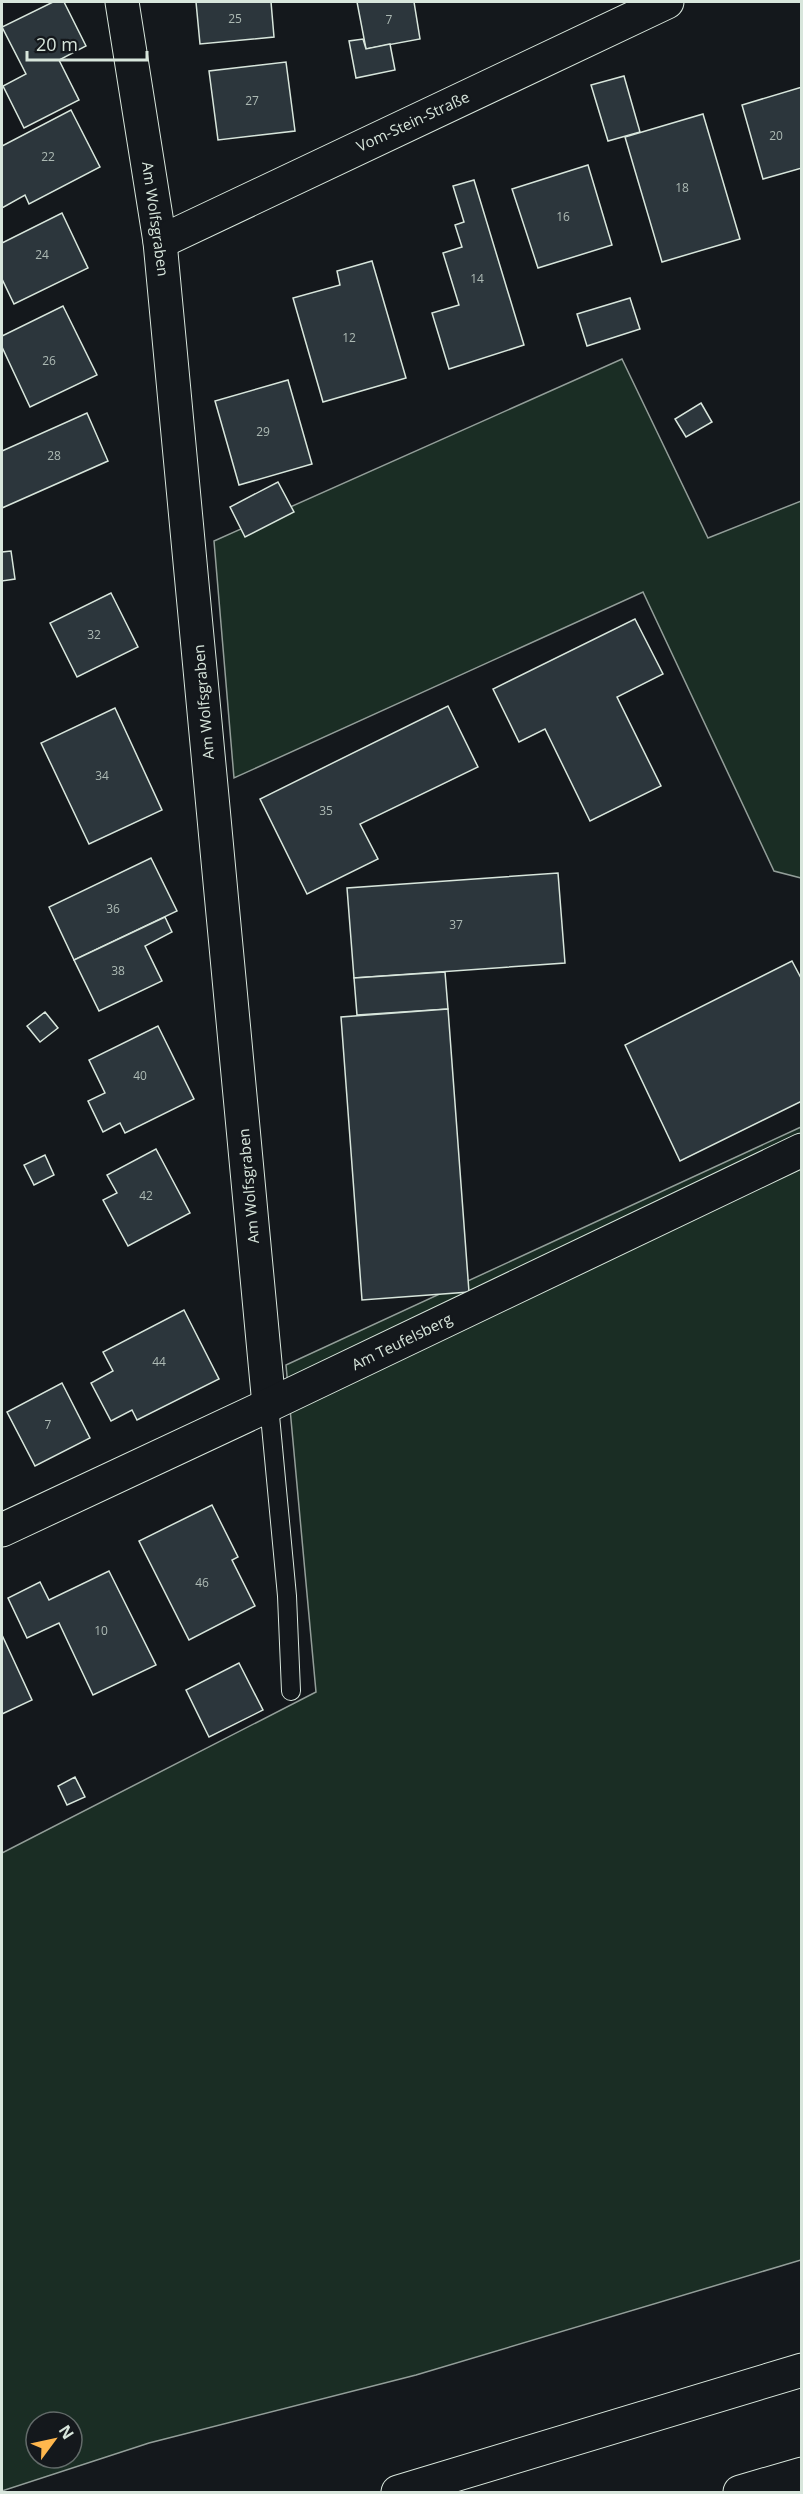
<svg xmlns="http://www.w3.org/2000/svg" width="803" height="2494" font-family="'Open Sans',sans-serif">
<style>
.green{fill:#1a2d24;stroke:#939e99;stroke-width:1.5;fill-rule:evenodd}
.building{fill:#2c363c;stroke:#d8e6dc;stroke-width:1.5}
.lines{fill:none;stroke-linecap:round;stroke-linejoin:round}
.lane-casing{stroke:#d8e6dc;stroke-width:20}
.street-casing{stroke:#d8e6dc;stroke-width:35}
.highway-casing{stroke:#d8e6dc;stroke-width:35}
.lane{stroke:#14181c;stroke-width:18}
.street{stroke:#14181c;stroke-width:33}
.highway{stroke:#14181c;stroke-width:33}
.labels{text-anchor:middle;stroke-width:4.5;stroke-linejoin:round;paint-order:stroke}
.number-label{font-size:12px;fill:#adbab4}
.street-label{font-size:15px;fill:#d8e6dc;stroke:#14181c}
</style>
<rect width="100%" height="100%" fill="#14181c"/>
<g class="green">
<polygon points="622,359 708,538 801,501 801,878 774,871 643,592 234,778 214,541"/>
<path d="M 801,1127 L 801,2260 L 416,2375 L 149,2443 L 2,2491 L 2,1853 L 316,1692 L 286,1365 ZM 36,2422 L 72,2422 L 72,2458 L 36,2458 Z"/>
</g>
<g class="building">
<polygon points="53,2 64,2 86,46 59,60 79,100 24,128 3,86 26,74 2,27"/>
<polygon points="196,2 271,2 274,37 200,44"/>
<polygon points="357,2 414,2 420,39 366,49"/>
<polygon points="363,39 366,49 390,44 395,70 356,78 349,41"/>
<polygon points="286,62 295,131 218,140 209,71"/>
<polygon points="624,76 640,132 608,141 591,85"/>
<polygon points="802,87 802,168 763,179 742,105"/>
<polygon points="71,110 100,167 29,204 25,195 2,208 2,146"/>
<polygon points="703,114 740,239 662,262 625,137"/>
<polygon points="588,165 612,245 538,268 512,189"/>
<polygon points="474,180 524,345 449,369 432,313 459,305 443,253 462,247 455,225 464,222 453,186"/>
<polygon points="62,213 88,268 14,304 2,279 2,243"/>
<polygon points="372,261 406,378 323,402 293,298 340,285 337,271"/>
<polygon points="630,298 640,329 587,346 577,314"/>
<polygon points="63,306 97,375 30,407 2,347 2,336"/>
<polygon points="288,380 312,464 239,485 215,401"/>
<polygon points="701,403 712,422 686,437 675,419"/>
<polygon points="87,413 108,461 2,508 2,451"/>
<polygon points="278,482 294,512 245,537 230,507"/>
<polygon points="11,551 15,579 2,581 2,552"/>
<polygon points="111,593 138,647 77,677 50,623"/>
<polygon points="635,619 663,674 617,697 661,786 590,821 545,729 519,742 493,689"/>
<polygon points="448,706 478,767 360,824 378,859 307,894 260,799"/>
<polygon points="115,708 162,810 89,844 41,743"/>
<polygon points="151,858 177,911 74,960 49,907"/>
<polygon points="558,873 565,963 354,978 347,888"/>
<polygon points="165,917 172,932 145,946 162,981 99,1011 74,960"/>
<polygon points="792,961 802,980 802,1101 680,1161 625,1045"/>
<polygon points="445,972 448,1009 357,1015 354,978"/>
<polygon points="448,1009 469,1292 362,1300 341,1017"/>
<polygon points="45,1012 58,1028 40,1042 27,1026"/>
<polygon points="158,1026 194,1099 125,1133 120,1123 103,1132 88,1101 105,1093 89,1060"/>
<polygon points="156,1149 190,1213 128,1246 103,1200 117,1193 107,1175"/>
<polygon points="45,1155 54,1175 34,1185 24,1165"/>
<polygon points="184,1310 219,1379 137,1420 132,1410 111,1421 91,1383 113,1371 103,1352"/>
<polygon points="62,1383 90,1438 35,1466 7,1412"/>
<polygon points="212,1505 238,1557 232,1560 255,1606 189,1640 139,1541"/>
<polygon points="109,1571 156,1665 93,1695 59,1623 27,1638 8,1598 40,1582 49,1600"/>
<polygon points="2,1635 32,1700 2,1714"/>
<polygon points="239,1663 263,1710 209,1737 186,1690"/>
<polygon points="75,1777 85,1797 67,1805 58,1786"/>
</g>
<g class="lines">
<g class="lane-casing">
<polyline id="lane" points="269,1405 287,1596 291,1691"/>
</g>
<g class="street-casing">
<g id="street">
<polyline points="122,2 160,242 269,1405"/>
<polyline points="160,242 667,2"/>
<polyline points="2,1530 269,1405 802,1150"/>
</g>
</g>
<g class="highway-casing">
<g id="highway">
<polyline points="398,2492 802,2370"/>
<polyline points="740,2492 802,2474"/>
</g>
</g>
<use href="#lane" class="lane"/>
<use href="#street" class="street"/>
<use href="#highway" class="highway"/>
</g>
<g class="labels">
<g class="number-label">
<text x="235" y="23">25</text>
<text x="389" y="24">7</text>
<text x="252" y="105">27</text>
<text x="776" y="140">20</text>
<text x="48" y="161">22</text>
<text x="682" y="192">18</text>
<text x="563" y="221">16</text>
<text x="42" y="259">24</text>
<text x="477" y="283">14</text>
<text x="349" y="342">12</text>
<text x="49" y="365">26</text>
<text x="263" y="436">29</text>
<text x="54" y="460">28</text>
<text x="94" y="639">32</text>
<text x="102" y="780">34</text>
<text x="326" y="815">35</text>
<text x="113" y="913">36</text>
<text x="456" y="929">37</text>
<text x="118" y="975">38</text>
<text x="140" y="1080">40</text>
<text x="146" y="1200">42</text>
<text x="159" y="1366">44</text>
<text x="48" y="1429">7</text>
<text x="202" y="1587">46</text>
<text x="101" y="1635">10</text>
</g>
<g class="street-label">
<text transform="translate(413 122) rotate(-25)" y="5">Vom-Stein-Straße</text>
<text transform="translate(155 219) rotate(82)" y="5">Am Wolfsgraben</text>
<text transform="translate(204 702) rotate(-95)" y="5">Am Wolfsgraben</text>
<text transform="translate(249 1186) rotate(-95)" y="5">Am Wolfsgraben</text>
<text transform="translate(402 1342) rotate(-26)" y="5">Am Teufelsberg</text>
</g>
</g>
<rect width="803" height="2494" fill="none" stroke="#d8e6dc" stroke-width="6"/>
<g transform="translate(54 2440) rotate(57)"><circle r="28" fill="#14181c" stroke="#626a69" stroke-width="1.5"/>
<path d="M0-4.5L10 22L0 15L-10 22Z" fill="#ffb74d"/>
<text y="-9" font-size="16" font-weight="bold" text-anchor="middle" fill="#d8e6dc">N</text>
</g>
<path d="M27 51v9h120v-9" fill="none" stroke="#d8e6dc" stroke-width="3"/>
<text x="36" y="51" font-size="18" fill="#d8e6dc" stroke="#14181c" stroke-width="4.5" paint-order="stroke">20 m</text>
</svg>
